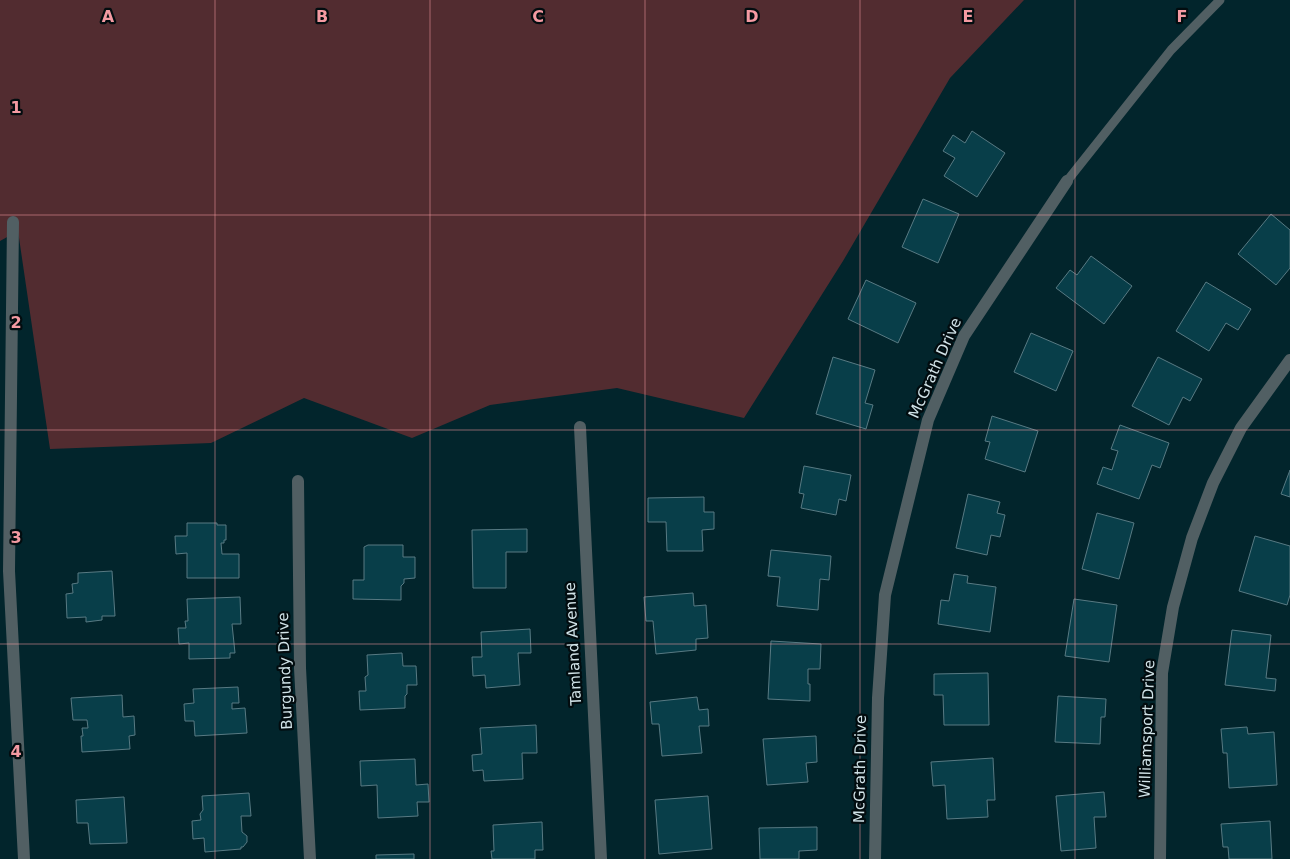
<svg xmlns="http://www.w3.org/2000/svg" width="1290" height="859" font-family="'DejaVu Sans',sans-serif">
<style>
.green{fill:#522c30}
.building{fill:#083e49;stroke:#587a83}
.lines{fill:none;stroke-linecap:round;stroke-linejoin:round}
.lane{stroke:#515f63;stroke-width:9}
.street{stroke:#515f63;stroke-width:12}
.grid{fill:none;stroke:#f49aa2;stroke-width:1;stroke-opacity:0.55}
.labels{text-anchor:middle;stroke-width:4.5;stroke-linejoin:round;paint-order:stroke}
.street-label{font-size:15px;fill:#d1e3e8;stroke:#020c0f}
.grid-label{font-size:16px;text-anchor:middle;font-weight:bold;fill:#f49aa2;stroke:#020c0f;stroke-width:4.5;stroke-linejoin:round;paint-order:stroke}
</style>
<rect width="100%" height="100%" fill="#02252c"/>
<polygon class="green" points="0,0 1024,0 950,78 843,261 744,418 617,388 490,405 412,438 304,398 211,443 50,449 18,231 0,241"/>
<g class="building">
<polygon points="972,131 1005,153 977,197 944,176 955,158 943,151 953,135 965,143"/>
<polygon points="923,199 959,214 938,263 902,247"/>
<polygon points="1271,214 1290,230 1290,268 1276,285 1238,254"/>
<polygon points="1091,256 1132,286 1104,324 1056,288 1070,270 1077,275"/>
<polygon points="866,280 916,303 898,343 848,319"/>
<polygon points="1206,282 1251,309 1238,330 1226,323 1209,351 1176,331"/>
<polygon points="1031,333 1073,351 1056,391 1014,372"/>
<polygon points="833,357 875,370 865,403 873,405 866,429 816,414"/>
<polygon points="1158,357 1202,379 1190,401 1183,397 1169,425 1132,406"/>
<polygon points="992,416 1038,431 1025,472 985,459 990,442 985,441"/>
<polygon points="1120,425 1169,443 1160,468 1152,465 1139,499 1097,484 1103,467 1112,470 1118,451 1111,449"/>
<polygon points="804,466 851,475 846,501 839,499 836,515 801,508 804,494 799,493"/>
<polygon points="1290,470 1290,497 1281,494"/>
<polygon points="968,494 1000,502 997,513 1005,515 1000,537 991,535 987,555 956,548"/>
<polygon points="704,497 704,512 714,512 714,529 702,530 703,551 667,551 666,522 648,522 648,498"/>
<polygon points="1097,513 1134,523 1119,579 1082,569"/>
<polygon points="187,523 217,523 217,525 226,525 226,540 224,540 224,543 221,543 222,554 239,554 239,578 187,578 187,553 176,554 175,536 187,536"/>
<polygon points="527,529 527,552 506,552 506,588 473,588 472,530"/>
<polygon points="1255,536 1290,546 1290,595 1287,605 1239,591"/>
<polygon points="368,545 403,545 403,557 415,557 415,578 404,579 404,583 401,586 401,600 353,599 353,580 364,580 364,547"/>
<polygon points="771,550 831,556 829,580 820,579 818,610 777,606 780,577 768,576"/>
<polygon points="112,571 115,616 102,616 102,620 86,622 86,617 67,618 66,594 73,593 72,584 78,583 78,573"/>
<polygon points="954,574 968,576 967,583 996,587 990,632 938,624 941,600 949,601"/>
<polygon points="693,593 694,606 706,605 708,638 696,639 696,650 656,654 653,621 646,621 644,597"/>
<polygon points="240,597 241,624 232,624 235,653 230,653 230,658 189,659 189,643 179,644 178,628 186,628 185,621 188,621 187,599"/>
<polygon points="1074,599 1117,605 1109,662 1065,656"/>
<polygon points="530,629 531,653 518,653 520,685 486,688 485,675 473,676 472,657 482,657 481,632"/>
<polygon points="1232,630 1271,635 1266,678 1276,679 1275,691 1225,685"/>
<polygon points="771,641 821,644 820,669 808,669 808,684 810,684 810,701 768,699"/>
<polygon points="402,653 403,666 416,666 417,685 407,685 407,694 405,696 405,708 360,710 359,691 366,691 365,677 368,675 367,655"/>
<polygon points="988,673 989,725 944,725 943,695 934,695 934,674"/>
<polygon points="238,687 239,703 232,703 232,709 245,708 247,733 195,736 194,721 185,721 184,704 194,703 193,689"/>
<polygon points="122,695 123,717 134,716 135,735 129,736 130,749 82,752 81,736 83,736 82,728 88,728 87,720 73,720 71,698"/>
<polygon points="1058,696 1106,699 1105,717 1101,717 1100,744 1055,742"/>
<polygon points="697,697 699,710 708,709 709,726 699,726 702,753 662,756 659,724 652,724 650,702"/>
<polygon points="536,725 537,753 522,753 523,779 484,781 483,770 473,771 472,755 482,754 480,728"/>
<polygon points="1247,727 1248,734 1274,732 1277,785 1229,788 1227,753 1223,753 1221,729"/>
<polygon points="816,736 817,762 806,763 808,782 767,785 763,739"/>
<polygon points="993,758 995,800 987,800 988,817 947,819 945,785 933,786 931,762"/>
<polygon points="415,759 416,785 428,784 429,802 417,802 418,816 378,818 377,785 361,786 360,761"/>
<polygon points="1104,792 1106,817 1094,817 1096,848 1061,851 1056,796"/>
<polygon points="249,793 251,816 241,816 242,832 247,836 247,842 243,847 241,847 241,849 205,852 204,838 193,839 192,821 201,820 200,814 203,810 202,796"/>
<polygon points="708,796 712,849 659,854 655,800"/>
<polygon points="124,797 127,843 90,844 88,823 77,823 76,800"/>
<polygon points="1270,821 1272,859 1229,859 1228,847 1223,847 1221,824"/>
<polygon points="542,822 543,850 535,850 535,859 492,859 491,851 494,851 493,825"/>
<polygon points="817,827 817,850 799,851 799,859 760,859 759,828"/>
<polygon points="414,854 414,859 376,859 376,855"/>
</g>
<g class="lines">
<polyline class="lane" points="1067,181 1171,50 1220,0"/>
<g class="street">
<polyline points="13,222 9,571 24,859"/>
<polyline points="580,427 601,859"/>
<polyline points="298,481 300,668 310,859"/>
<polyline points="875,859 878,698 885,595 928,420 964,336 1067,181"/>
<polyline points="1160,859 1162,673 1173,607 1192,538 1213,483 1241,428 1290,360"/>
</g>
</g>
<path class="grid" d="M 215,0 L 215,859M 430,0 L 430,859M 645,0 L 645,859M 860,0 L 860,859M 1075,0 L 1075,859M 0,215 L 1290,215M 0,430 L 1290,430M 0,644 L 1290,644"/>
<g class="labels">
<g class="street-label">
<text transform="translate(935 368) rotate(-66)" y="5">McGrath Drive</text>
<text transform="translate(573 644) rotate(-93)" y="5">Tamland Avenue</text>
<text transform="translate(285 671) rotate(-92)" y="5">Burgundy Drive</text>
<text transform="translate(1147 729) rotate(-88)" y="5">Williamsport Drive</text>
<text transform="translate(860 769) rotate(-89)" y="5">McGrath Drive</text>
</g>
</g>
<g class="grid-label">
<text x="108" y="22">A</text>
<text x="322" y="22">B</text>
<text x="538" y="22">C</text>
<text x="752" y="22">D</text>
<text x="968" y="22">E</text>
<text x="1182" y="22">F</text>
<text x="16" y="113">1</text>
<text x="16" y="328">2</text>
<text x="16" y="543">3</text>
<text x="16" y="757">4</text>
</g>
</svg>
